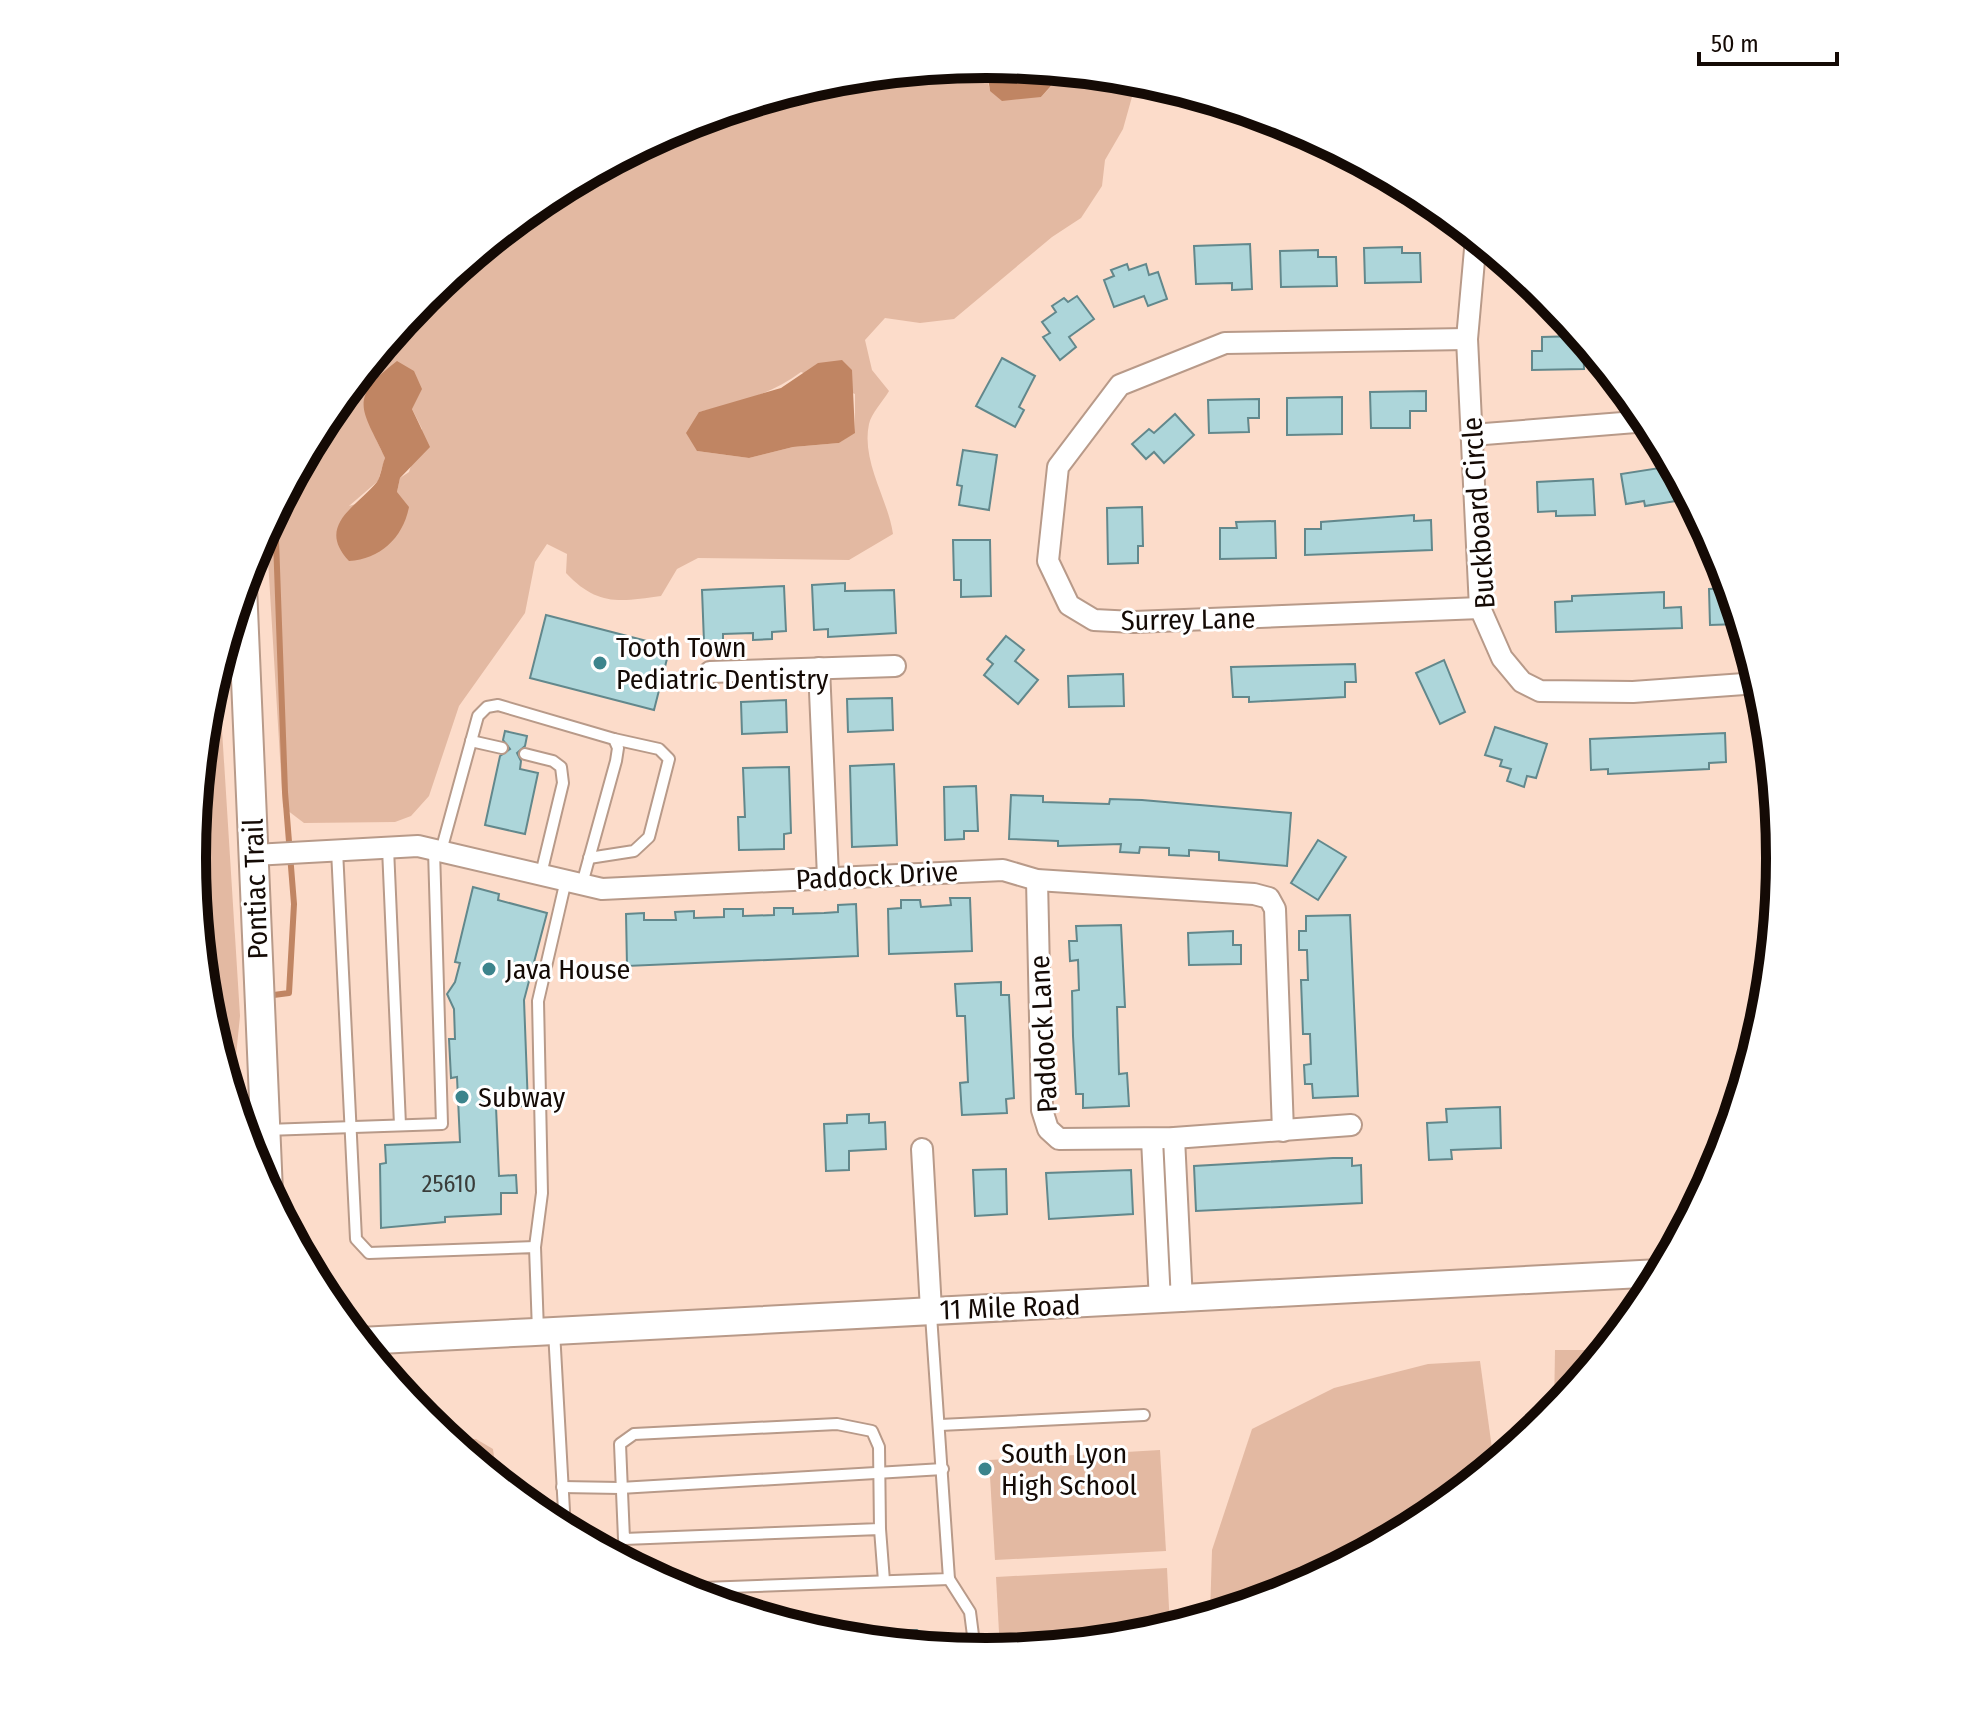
<svg xmlns="http://www.w3.org/2000/svg" width="1971" height="1716" font-family="'Fira Sans Condensed',sans-serif">
<style>
.green{fill:#e3b9a2;fill-rule:evenodd}
.water{fill:#c08563}
.lines{fill:none;stroke-linecap:round;stroke-linejoin:round}
.stream{stroke:#c08563;stroke-width:6}
.building{fill:#add6da;stroke:#62888c;stroke-width:2}
.service-casing{stroke:#b89a89;stroke-width:14}
.minor-casing{stroke:#b89a89;stroke-width:24}
.tertiary-casing{stroke:#b89a89;stroke-width:30}
.secondary-casing{stroke:#b89a89;stroke-width:32}
.service{stroke:#fff;stroke-width:10}
.minor{stroke:#fff;stroke-width:20}
.tertiary{stroke:#fff;stroke-width:26}
.secondary{stroke:#fff;stroke-width:28}
.poi-dot{fill:#3c848c;stroke:#fff;stroke-width:3}
.labels{text-anchor:middle;stroke-width:6;stroke-linejoin:round;paint-order:stroke}
.number-label{font-size:24px;fill:#3a3d3a}
.street-label{font-size:28px;fill:#140a05;stroke:#fff}
.poi-label{font-size:28px;fill:#140a05;stroke:#fff;text-anchor:start}
.rim{fill:none;stroke:#140a05;stroke-width:10}
</style>
<rect width="100%" height="100%" fill="#fcdcca"/>
<g class="green">
<path d="M 984,64 L 990,91 L 1041,97 L 1059,78 L 1060,71 L 1137,79 L 1123,129 L 1105,160 L 1102,186 L 1081,218 L 1052,237 L 954,319 L 920,323 L 885,318 L 865,340 L 872,370 L 889,391 C 883,401 871,414 869,424 C 861,461 888,499 893,534 L 849,560 L 698,558 L 677,569 L 661,596 C 619,602 597,606 566,573 L 567,554 L 547,544 L 535,562 L 525,613 L 459,706 L 429,796 L 411,816 L 395,822 L 304,823 L 283,807 L 266,527 L 326,417 L 424,296 L 545,198 L 682,124 L 831,79 ZM 801,372 L 855,394 L 855,432 L 839,443 L 793,447 L 749,458 L 697,451 L 699,412 C 736,403 771,395 801,372 ZM 412,409 L 422,429 L 409,472 L 400,478 L 397,492 L 349,506 L 378,481 L 385,458 L 376,439 Z"/>
<polygon points="218,666 240,1016 232,1095 207,1012 192,858 207,703"/>
<polygon points="1555,1350 1604,1350 1554,1411"/>
<polygon points="1480,1361 1494,1463 1426,1518 1289,1592 1210,1616 1212,1550 1252,1429 1334,1388 1428,1364"/>
<polygon points="447,1438 476,1439 493,1449 497,1479"/>
<polygon points="1160,1450 1166,1551 995,1560 989,1460"/>
<polygon points="1167,1568 1170,1628 1140,1637 1000,1651 996,1577"/>
</g>
<g class="water">
<polygon points="986,64 1060,71 1059,77 1041,97 1002,101 990,91"/>
<polygon points="842,360 852,370 855,433 839,443 793,447 749,458 697,451 686,433 699,412 781,388 818,363"/>
<path d="M 397,361 L 414,371 L 422,389 L 412,409 L 430,447 L 400,478 L 397,492 L 409,507 C 403,538 380,559 349,561 C 315,525 358,506 377,482 C 381,476 382,465 385,458 C 363,409 346,400 397,361 Z"/>
</g>
<g class="lines">
<polyline class="stream" points="266,996 289,993 294,904 285,792 275,512"/>
</g>
<g class="building">
<polygon points="1250,244 1252,289 1232,290 1232,283 1196,284 1194,246"/>
<polygon points="1402,247 1402,253 1420,253 1421,282 1365,283 1364,248"/>
<polygon points="1318,250 1318,257 1336,257 1337,286 1281,287 1280,251"/>
<polygon points="1127,264 1129,270 1146,264 1149,275 1158,272 1167,299 1148,306 1144,296 1114,307 1104,280 1114,276 1111,270"/>
<polygon points="1077,296 1094,319 1069,337 1076,347 1060,360 1043,337 1050,333 1042,322 1056,312 1052,306 1064,298 1068,302"/>
<polygon points="1579,336 1583,340 1584,369 1532,370 1532,351 1542,351 1542,337"/>
<polygon points="1002,358 1035,376 1019,407 1024,410 1015,427 976,406"/>
<polygon points="1426,391 1426,411 1410,411 1410,428 1371,428 1370,392"/>
<polygon points="1342,397 1342,434 1287,435 1287,398"/>
<polygon points="1259,399 1259,418 1248,418 1249,432 1209,433 1208,400"/>
<polygon points="1175,414 1194,435 1164,463 1154,452 1146,459 1132,444 1149,429 1154,433"/>
<polygon points="963,450 997,455 989,510 959,505 962,486 957,485"/>
<polygon points="1672,466 1682,500 1645,506 1644,501 1626,504 1621,474"/>
<polygon points="1593,479 1595,515 1556,516 1556,511 1538,512 1537,482"/>
<polygon points="1142,507 1143,546 1138,546 1138,563 1108,564 1107,508"/>
<polygon points="1414,515 1414,521 1431,520 1432,550 1305,555 1305,529 1321,529 1321,522"/>
<polygon points="1275,521 1276,558 1220,559 1220,528 1237,528 1236,522"/>
<polygon points="953,540 990,540 991,596 961,597 961,580 954,580"/>
<polygon points="845,583 845,591 894,590 896,633 828,637 828,629 814,630 812,585"/>
<polygon points="784,586 786,631 772,632 772,639 753,640 753,633 723,634 723,642 704,642 702,590"/>
<polygon points="1729,588 1740,624 1710,625 1709,589"/>
<polygon points="1664,592 1664,608 1681,607 1682,628 1556,632 1555,602 1572,601 1572,596"/>
<polygon points="546,615 670,647 654,710 530,678"/>
<polygon points="1006,636 1024,650 1015,661 1038,680 1018,704 984,675 993,664 987,659"/>
<polygon points="1444,660 1465,712 1440,724 1416,673"/>
<polygon points="1355,664 1356,682 1345,682 1345,697 1249,702 1249,697 1233,697 1231,667"/>
<polygon points="1123,674 1124,706 1069,707 1068,676"/>
<polygon points="892,698 893,730 848,732 847,699"/>
<polygon points="786,700 787,732 742,734 741,702"/>
<polygon points="1495,727 1547,744 1536,778 1527,776 1524,787 1507,781 1511,769 1500,766 1502,760 1485,755"/>
<polygon points="505,731 527,736 525,746 517,753 521,761 520,769 538,773 525,834 485,825 500,756 510,749 503,740"/>
<polygon points="1725,733 1726,762 1709,763 1709,769 1608,774 1608,769 1591,770 1590,739"/>
<polygon points="894,764 897,845 852,847 850,766"/>
<polygon points="789,767 791,833 784,834 784,849 739,850 738,817 745,817 743,768"/>
<polygon points="976,786 978,831 964,831 964,839 945,840 944,787"/>
<polygon points="1011,795 1043,796 1043,802 1109,804 1110,799 1142,800 1291,813 1287,866 1219,860 1219,852 1189,850 1189,856 1169,855 1169,848 1140,847 1139,853 1120,852 1121,844 1058,846 1058,841 1009,839"/>
<polygon points="1318,840 1346,857 1318,900 1291,883"/>
<polygon points="473,887 499,894 498,900 547,913 524,1000 528,1106 496,1107 499,1176 516,1175 517,1193 501,1193 501,1214 445,1217 445,1222 381,1228 380,1164 386,1163 385,1145 460,1142 457,1077 451,1078 449,1039 455,1039 454,1009 447,994 455,982 460,963 455,962"/>
<polygon points="950,898 970,898 972,951 889,954 888,909 901,908 901,900 920,900 921,907 951,905"/>
<polygon points="856,904 858,956 627,966 626,914 644,913 644,920 676,920 675,912 694,911 694,918 724,917 724,909 743,909 743,916 774,915 774,908 793,908 793,914 824,913 838,912 838,905"/>
<polygon points="1350,915 1358,1096 1313,1098 1312,1084 1305,1084 1304,1065 1311,1064 1310,1034 1303,1034 1301,980 1308,980 1307,950 1299,950 1299,931 1306,931 1306,916"/>
<polygon points="1121,925 1125,1007 1117,1007 1119,1074 1127,1073 1129,1106 1083,1108 1083,1094 1076,1094 1073,1036 1072,991 1079,990 1078,960 1070,961 1069,941 1077,941 1076,926"/>
<polygon points="1233,931 1233,945 1241,945 1241,964 1189,965 1188,933"/>
<polygon points="1001,982 1001,995 1009,995 1014,1098 1006,1099 1007,1113 962,1115 960,1083 968,1082 965,1016 957,1016 955,984"/>
<polygon points="1500,1107 1501,1148 1451,1150 1452,1159 1429,1160 1427,1123 1447,1122 1446,1109"/>
<polygon points="869,1114 869,1123 885,1122 886,1149 849,1151 849,1170 826,1171 824,1124 847,1123 847,1115"/>
<polygon points="1333,1158 1352,1158 1352,1166 1361,1165 1362,1203 1196,1211 1194,1166"/>
<polygon points="1006,1169 1007,1214 975,1216 973,1170"/>
<polygon points="1131,1170 1133,1214 1049,1219 1046,1173"/>
<polygon points="917,1630 946,1648 876,1641 876,1632"/>
</g>
<g class="lines">
<g class="service-casing">
<g id="service">
<polyline points="471,741 502,748"/>
<polyline points="525,754 553,761 561,767 563,783 541,874"/>
<polyline points="388,848 400,1125"/>
<polyline points="337,850 356,1239 369,1253 535,1247 538,1331"/>
<polyline points="441,851 478,716 487,707 498,705 614,739 618,748 616,761 582,884"/>
<polyline points="589,858 634,851 649,837 669,759 659,749 614,739"/>
<polyline points="266,1130 442,1124 434,850"/>
<polyline points="535,1247 542,1193 538,1001 566,880"/>
<polyline points="554,1331 565,1529"/>
<polyline points="940,1425 1144,1415"/>
<polyline points="562,1487 620,1488 943,1469"/>
<polyline points="880,1529 879,1447 872,1431 837,1424 634,1434 620,1444 624,1539 880,1529 884,1581"/>
<polyline points="949,1579 970,1612 975,1651"/>
<polyline points="676,1589 949,1579 931,1315"/>
</g>
</g>
<g class="minor-casing">
<g id="minor">
<polyline points="1476,238 1467,339 1480,608 1502,658 1522,682 1540,691 1633,692 1758,683"/>
<polyline points="1467,339 1225,343 1120,385 1058,467 1048,561 1069,605 1094,620 1134,622 1480,608"/>
<polyline points="1472,435 1648,421"/>
<polyline points="819,668 828,877"/>
<polyline points="710,672 895,666"/>
<polyline points="253,855 418,846 602,889 1003,870 1037,880 1254,894 1269,898 1275,909 1283,1131"/>
<polyline points="1037,880 1042,1110 1048,1129 1059,1139 1174,1138 1351,1125"/>
<polyline points="1174,1138 1182,1301"/>
<polyline points="1152,1139 1160,1302"/>
<polyline points="922,1149 931,1310"/>
</g>
</g>
<g class="tertiary-casing">
<path id="tertiary" d="M 360,1341 C 793,1318 1226,1299 1660,1273"/>
</g>
<g class="secondary-casing">
<polyline id="secondary" points="242,586 268,1192"/>
</g>
<use href="#service" class="service"/>
<use href="#minor" class="minor"/>
<use href="#tertiary" class="tertiary"/>
<use href="#secondary" class="secondary"/>
</g>
<g class="poi-dot">
<circle cx="600" cy="663" r="8"/>
<circle cx="489" cy="969" r="8"/>
<circle cx="462" cy="1097" r="8"/>
<circle cx="985" cy="1469" r="8"/>
</g>
<g class="labels">
<g class="number-label">
<text x="449" y="1192">25610</text>
</g>
<g class="street-label">
<text transform="translate(1478 513) rotate(-94)" y="10">Buckboard Circle</text>
<text transform="translate(1188 619) rotate(-1)" y="10">Surrey Lane</text>
<text transform="translate(877 875) rotate(-3)" y="10">Paddock Drive</text>
<text transform="translate(255 889) rotate(-92)" y="10">Pontiac Trail</text>
<text transform="translate(1043 1034) rotate(-93)" y="10">Paddock Lane</text>
<text transform="translate(1010 1307) rotate(-2)" y="10">11 Mile Road</text>
</g>
<g class="poi-label">
<text x="616" y="657">Tooth Town<tspan x="616" dy="32">Pediatric Dentistry</tspan></text>
<text x="505" y="979">Java House</text>
<text x="478" y="1107">Subway</text>
<text x="1001" y="1463">South Lyon<tspan x="1001" dy="32">High School</tspan></text>
</g>
</g>
<path d="M0 0H1971V1716H0ZM206 858a780 780 0 1 1 1560 0a780 780 0 1 1-1560 0Z" fill="#fff" fill-rule="evenodd"/>
<path class="rim" d="M206 858a780 780 0 1 1 1560 0a780 780 0 1 1-1560 0Z"/>
<path d="M1699 52v12h138v-12" fill="none" stroke="#140a05" stroke-width="4"/>
<text x="1711" y="52" font-size="24" fill="#140a05" stroke="#ffffff" stroke-width="6" paint-order="stroke">50 m</text>
</svg>
